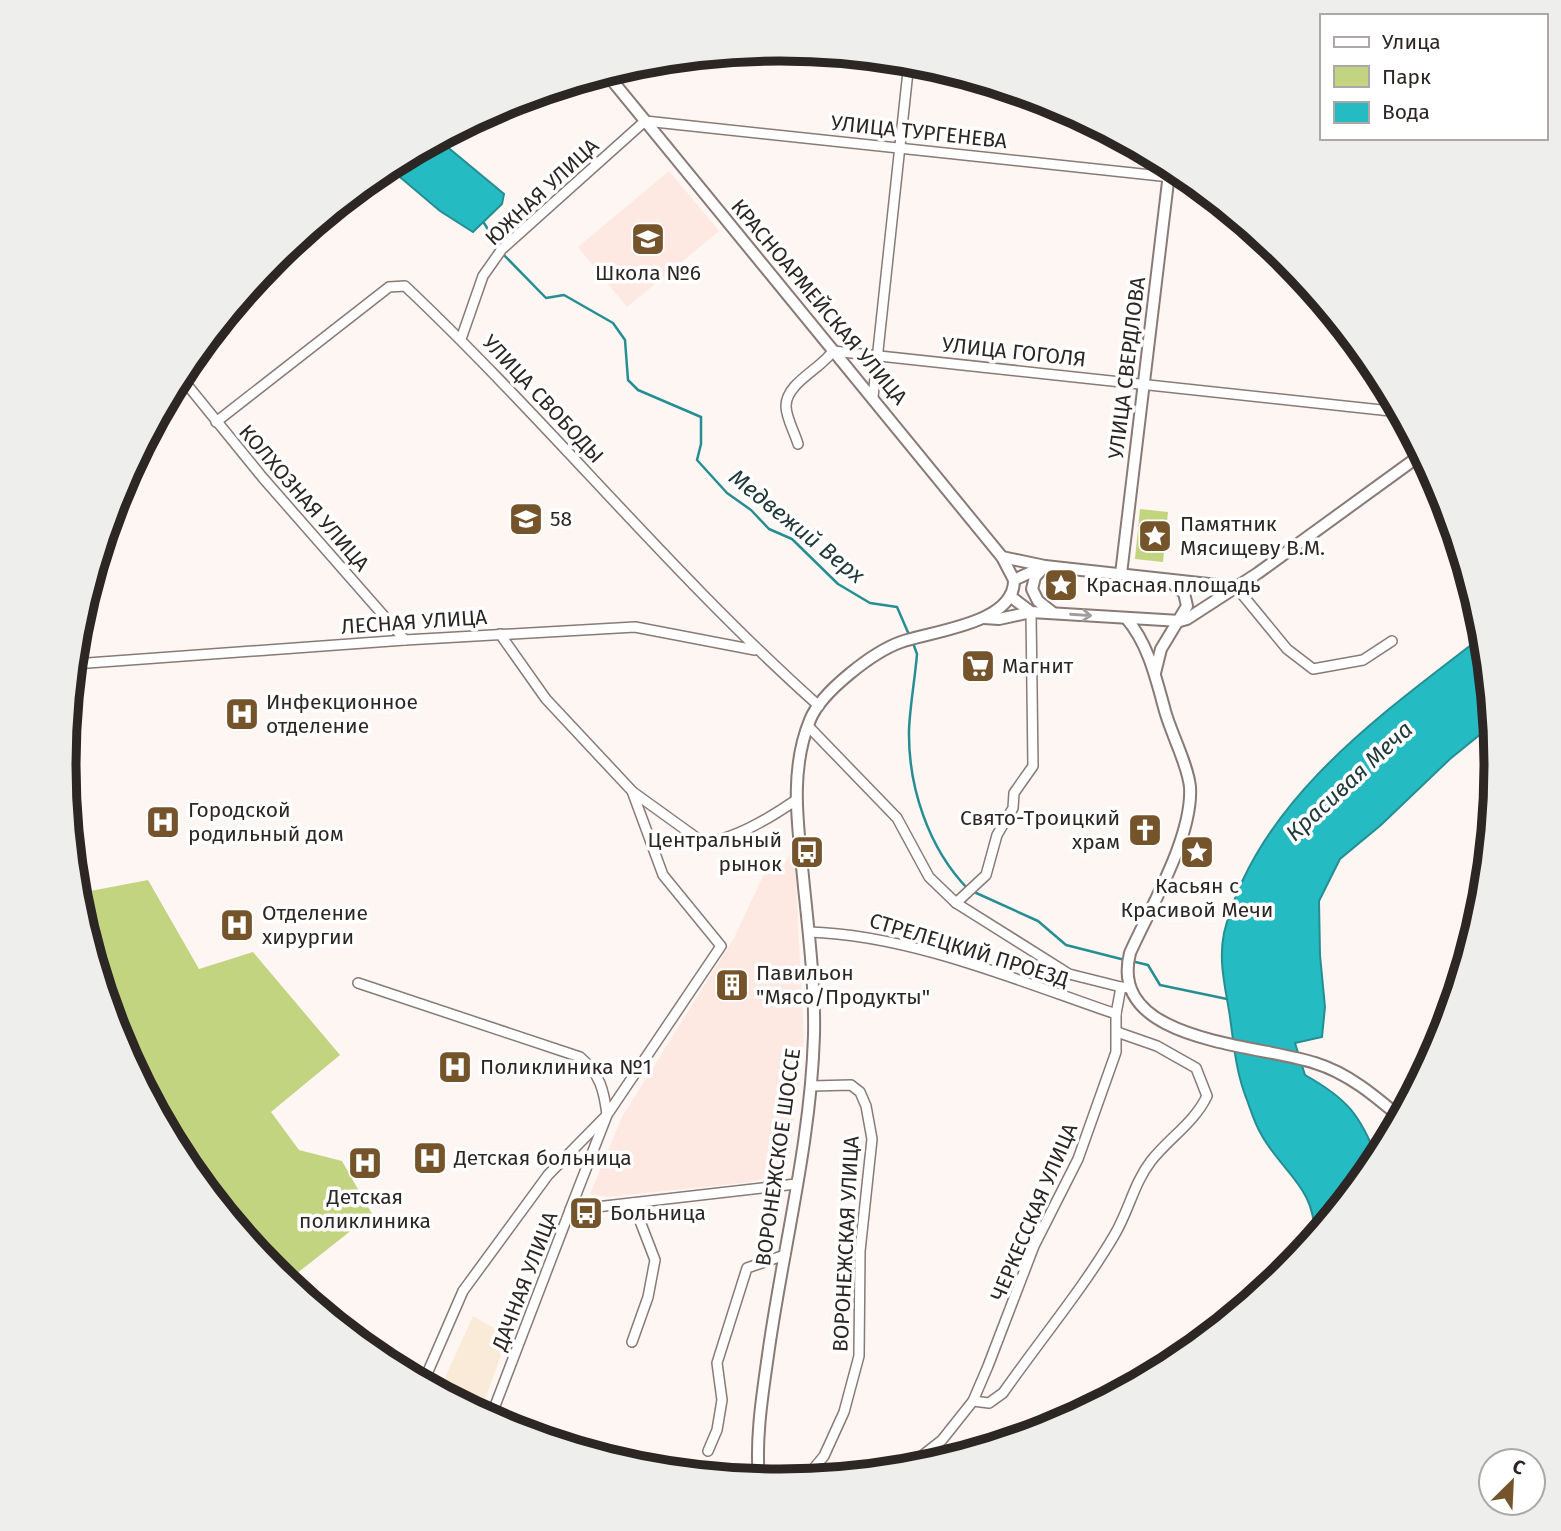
<svg xmlns="http://www.w3.org/2000/svg" width="1561" height="1531" font-family="'Fira Sans',sans-serif">
<style>
.built{fill:#fde9e2}
.industrial{fill:#faebd8}
.green{fill:#c3d481}
.water{fill:#24bbc3;stroke:#268e93;stroke-width:2}
.lines{fill:none;stroke-linecap:round;stroke-linejoin:round}
.stream{stroke:#268e93;stroke-width:2.5}
.minor-casing{stroke:#897a75;stroke-width:12}
.major-casing{stroke:#897a75;stroke-width:14}
.minor{stroke:#fff;stroke-width:9}
.major{stroke:#fff;stroke-width:10}
.oneway{stroke:#a09d9c}
.labels{text-anchor:middle;stroke-width:7;stroke-linejoin:round;paint-order:stroke}
.street-label{font-size:21px;fill:#2c2624;stroke:#fff}
.poi-label{font-size:21px;fill:#2c2624;stroke:#fff;text-anchor:start}
.water-label{font-size:23px;font-style:italic;fill:#22393a;stroke:#fff}
.rim{fill:none;stroke:#2c2624;stroke-width:9}
</style>
<rect width="100%" height="100%" fill="#fdf6f3"/>
<g class="built">
<polygon points="669,171 719,231 627,307 578,247"/>
<polygon points="794,847 804,1038 790,1153 772,1176 750,1182 607,1197 590,1194 622,1117 734,938 766,870 778,875"/>
</g>
<polygon class="industrial" points="473,1316 508,1336 480,1413 439,1391"/>
<g class="green">
<polygon points="1140,509 1168,512 1163,562 1135,559"/>
<polygon points="148,880 199,969 253,952 340,1055 271,1112 299,1150 342,1161 372,1214 286,1282 274,1272 185,1163 118,1039 78,905 76,891 80,893"/>
</g>
<g class="water">
<polygon points="439,140 504,194 502,204 473,232 440,211 388,167"/>
<path d="M 1484,635 L 1493,724 L 1450,759 L 1381,825 L 1340,859 L 1319,901 L 1320,955 L 1325,1007 L 1322,1037 L 1295,1043 L 1305,1075 C 1348,1099 1360,1115 1378,1160 L 1314,1240 C 1318,1188 1282,1173 1261,1134 C 1255,1124 1251,1111 1247,1100 C 1236,1073 1234,1046 1230,1017 C 1226,990 1218,962 1224,933 C 1256,801 1383,713 1484,635 Z"/>
</g>
<g class="lines">
<g class="stream">
<polyline points="484,223 499,247"/>
<polyline points="502,253 546,298 564,295 613,323 625,340 628,380 638,390 701,417 701,444 697,460 727,493 751,510 769,529 792,539 838,584 870,603 897,607 910,637"/>
<path d="M 913,643 L 917,654 C 915,679 910,705 909,730 C 908,786 928,848 968,889"/>
<polyline points="974,892 1038,921 1066,945 1125,960"/>
<polyline points="1131,961 1148,965 1160,985 1227,999"/>
</g>
<g class="minor-casing">
<g id="minor">
<polyline points="461,339 483,276 502,249 645,121 1189,179"/>
<polyline points="180,376 263,478 405,640"/>
<polyline points="873,397 909,62"/>
<path d="M 216,422 L 389,287 L 405,286 C 548,421 672,575 819,706"/>
<path d="M 798,444 C 795,433 786,418 786,406 C 786,383 821,369 833,351 L 1400,412"/>
<polyline points="1236,587 1287,649 1313,669 1363,660 1392,641"/>
<polyline points="1468,590 1472,588"/>
<polyline points="500,634 546,699 632,791 663,875 721,946 607,1115 570,1210"/>
<polyline points="74,664 405,640 635,627 755,650"/>
<polyline points="808,726 897,818 929,877 956,903 1069,974 1121,987"/>
<path d="M 633,792 L 701,841 C 728,844 773,816 796,800"/>
<polyline points="956,903 986,875 997,835 1013,808 1014,793 1033,766 1031,612"/>
<path d="M 809,932 C 911,935 1019,981 1116,1014"/>
<path d="M 358,983 L 580,1057 C 600,1074 604,1090 607,1115 L 548,1175 L 463,1291 L 423,1383"/>
<polyline points="632,1342 648,1297 655,1260 633,1203"/>
<path d="M 973,1401 L 989,1403 L 1003,1393 C 1040,1340 1083,1289 1115,1234 C 1129,1210 1134,1183 1151,1161 C 1169,1138 1194,1123 1207,1096 L 1196,1068 L 1157,1046 L 1117,1032"/>
<polyline points="490,1419 570,1210 796,1184"/>
<polyline points="708,1451 717,1430 722,1400 717,1363 747,1268 785,1255"/>
<polyline points="904,1470 942,1440 973,1401 988,1366 1034,1246 1078,1159 1116,1052 1116,1014 1121,987 1130,988"/>
<polyline points="804,1480 824,1456 844,1412 859,1356 860,1251 872,1139 866,1106 860,1092 851,1085 811,1086"/>
</g>
</g>
<g class="major-casing">
<g id="major">
<path d="M 606,73 L 1002,557 L 1014,580 C 1015,624 931,631 901,642 C 873,652 821,692 810,720 C 788,773 799,832 804,887 C 809,935 815,986 814,1035 C 811,1140 784,1244 769,1348 C 763,1391 755,1437 759,1480"/>
<polyline points="1002,557 1045,566 1236,587"/>
<polyline points="1045,566 1035,577 1032,589 1038,601 1052,612"/>
<polyline points="1121,574 1170,165"/>
<polyline points="1014,580 1042,567"/>
<polyline points="1010,596 1031,612 1180,621 1187,619 1258,573 1422,454"/>
<polyline points="984,618 999,619 1031,612"/>
<path d="M 1126,618 C 1148,643 1156,678 1165,711 C 1171,733 1188,765 1190,787 C 1193,837 1150,908 1130,953 C 1107,1043 1259,1044 1315,1063 C 1348,1073 1375,1096 1401,1118"/>
<polyline points="1155,673 1161,649 1187,606 1184,593 1168,580"/>
</g>
</g>
<use href="#minor" class="minor"/>
<use href="#major" class="major"/>
</g>
<defs><path id="oneway-shaft" d="M-6 0H5M1.5-3L5.5 0L1.5 3" fill="none" stroke-width="1.6" stroke-linecap="round" stroke-linejoin="round" transform="scale(1.75)"/></defs>
<use class="oneway" href="#oneway-shaft" transform="translate(1081 615) rotate(4)"/>
<defs>
<g id="school-square" transform="scale(1.75)"><rect x="-9" y="-9" width="18" height="18" rx="4" fill="#75542b" stroke="#fff"/><path d="M0-5L7-2L0 1L-7-2ZM-4 1L0 2.5L4 1V4Q0 6-4 4Z" fill="#fff"/></g>
<g id="sight-square" transform="scale(1.75)"><rect x="-9" y="-9" width="18" height="18" rx="4" fill="#75542b" stroke="#fff"/><path d="M0-6L1.8-2.2L6-1.7L2.9 1.2L3.7 5.4L0 3.3L-3.7 5.4L-2.9 1.2L-6-1.7L-1.8-2.2Z" fill="#fff"/></g>
<g id="supermarket-square" transform="scale(1.75)"><rect x="-9" y="-9" width="18" height="18" rx="4" fill="#75542b" stroke="#fff"/><path d="M-6-5.5h2.5l.6 2H6L4.5 2H-2.5L-4.4-4H-6ZM-1.5 3.2a1.3 1.3 0 1 0 .1 0ZM3 3.2a1.3 1.3 0 1 0 .1 0Z" fill="#fff"/></g>
<g id="hospital-square" transform="scale(1.75)"><rect x="-9" y="-9" width="18" height="18" rx="4" fill="#75542b" stroke="#fff"/><path d="M-5-5h3v3.5h4V-5h3V5h-3V1.5h-4V5h-3Z" fill="#fff"/></g>
<g id="church-square" transform="scale(1.75)"><rect x="-9" y="-9" width="18" height="18" rx="4" fill="#75542b" stroke="#fff"/><path d="M-1.2-6h2.4v3.5h3.3v2.4h-3.3V6h-2.4V-.1h-3.3v-2.4h3.3Z" fill="#fff"/></g>
<g id="bus-square" transform="scale(1.75)"><rect x="-9" y="-9" width="18" height="18" rx="4" fill="#75542b" stroke="#fff"/><path d="M-5-6H5V4H4V6H2V4H-2V6H-4V4H-5ZM-3.5-4V0h7V-4ZM-3.5 1.2v1.5H-2V1.2ZM2 1.2v1.5H3.5V1.2Z" fill="#fff"/></g>
<g id="building-square" transform="scale(1.75)"><rect x="-9" y="-9" width="18" height="18" rx="4" fill="#75542b" stroke="#fff"/><path d="M-4-6H4V6H1V3H-1V6H-4ZM-2.5-4.3h1.7v1.8h-1.7ZM.8-4.3h1.7v1.8H.8ZM-2.5-1h1.7V.8h-1.7ZM.8-1h1.7V.8H.8Z" fill="#fff"/></g>
</defs>
<g fill-rule="evenodd">
<use href="#school-square" x="648" y="239"/>
<use href="#school-square" x="526" y="519"/>
<use href="#sight-square" x="1155" y="536"/>
<use href="#sight-square" x="1061" y="585"/>
<use href="#supermarket-square" x="978" y="666"/>
<use href="#hospital-square" x="242" y="714"/>
<use href="#hospital-square" x="163" y="822"/>
<use href="#church-square" x="1145" y="830"/>
<use href="#bus-square" x="807" y="852"/>
<use href="#sight-square" x="1197" y="852"/>
<use href="#hospital-square" x="237" y="925"/>
<use href="#building-square" x="732" y="985"/>
<use href="#hospital-square" x="455" y="1067"/>
<use href="#hospital-square" x="430" y="1158"/>
<use href="#hospital-square" x="365" y="1163"/>
<use href="#bus-square" x="586" y="1213"/>
</g>
<g class="labels">
<g class="street-label">
<text transform="translate(919 132) rotate(6)" y="7">УЛИЦА ТУРГЕНЕВА</text>
<text transform="translate(542 192) rotate(-43)" y="7">ЮЖНАЯ УЛИЦА</text>
<text transform="translate(819 302) rotate(50)" y="7">КРАСНОАРМЕЙСКАЯ УЛИЦА</text>
<text transform="translate(1014 352) rotate(6)" y="7">УЛИЦА ГОГОЛЯ</text>
<text transform="translate(1127 368) rotate(-83)" y="7">УЛИЦА СВЕРДЛОВА</text>
<text transform="translate(543 399) rotate(47)" y="7">УЛИЦА СВОБОДЫ</text>
<text transform="translate(304 498) rotate(49)" y="7">КОЛХОЗНАЯ УЛИЦА</text>
<text transform="translate(414 622) rotate(-4)" y="7">ЛЕСНАЯ УЛИЦА</text>
<text transform="translate(969 950) rotate(17)" y="7">СТРЕЛЕЦКИЙ ПРОЕЗД</text>
<text transform="translate(778 1157) rotate(-82)" y="7">ВОРОНЕЖСКОЕ ШОССЕ</text>
<text transform="translate(1034 1212) rotate(-67)" y="7">ЧЕРКЕССКАЯ УЛИЦА</text>
<text transform="translate(846 1244) rotate(-87)" y="7">ВОРОНЕЖСКАЯ УЛИЦА</text>
<text transform="translate(525 1281) rotate(-69)" y="7">ДАЧНАЯ УЛИЦА</text>
</g>
<g class="poi-label">
<text x="648" y="280" text-anchor="middle">Школа №6</text>
<text x="550" y="526">58</text>
<text x="1180" y="531">Памятник<tspan x="1180" dy="24">Мясищеву В.М.</tspan></text>
<text x="1086" y="592">Красная площадь</text>
<text x="1002" y="673">Магнит</text>
<text x="266" y="709">Инфекционное<tspan x="266" dy="24">отделение</tspan></text>
<text x="188" y="817">Городской<tspan x="188" dy="24">родильный дом</tspan></text>
<text x="1120" y="825" text-anchor="end">Свято-Троицкий<tspan x="1120" dy="24">храм</tspan></text>
<text x="782" y="847" text-anchor="end">Центральный<tspan x="782" dy="24">рынок</tspan></text>
<text x="1197" y="893" text-anchor="middle">Касьян с<tspan x="1197" dy="24">Красивой Мечи</tspan></text>
<text x="262" y="920">Отделение<tspan x="262" dy="24">хирургии</tspan></text>
<text x="756" y="980">Павильон<tspan x="756" dy="24">"Мясо/Продукты"</tspan></text>
<text x="480" y="1074">Поликлиника №1</text>
<text x="454" y="1165">Детская больница</text>
<text x="365" y="1204" text-anchor="middle">Детская<tspan x="365" dy="24">поликлиника</tspan></text>
<text x="610" y="1220">Больница</text>
</g>
<g class="water-label">
<text transform="translate(797 526) rotate(39)" y="8">Медвежий Верх</text>
<text transform="translate(1349 781) rotate(-43)" y="8">Красивая Меча</text>
</g>
</g>
<path d="M0 0H1561V1531H0ZM76 765a704 704 0 1 1 1408 0a704 704 0 1 1-1408 0Z" fill="#eeeeed" fill-rule="evenodd"/>
<path class="rim" d="M76 765a704 704 0 1 1 1408 0a704 704 0 1 1-1408 0Z"/>
<rect x="1320" y="14" width="228" height="126" fill="#ffffff" stroke="#aba8a7" stroke-width="2"/>
<rect x="1334" y="37" width="35" height="10" fill="#ffffff" stroke="#aba8a7" stroke-width="2"/>
<text x="1382" y="49" font-size="21" fill="#2c2624">Улица</text>
<rect x="1334" y="66" width="35" height="21" fill="#c3d481" stroke="#aba8a7" stroke-width="2"/>
<text x="1382" y="84" font-size="21" fill="#2c2624">Парк</text>
<rect x="1334" y="102" width="35" height="21" fill="#24bbc3" stroke="#aba8a7" stroke-width="2"/>
<text x="1382" y="119" font-size="21" fill="#2c2624">Вода</text>
<g transform="translate(1512 1482) rotate(24)"><circle r="33" fill="#ffffff" stroke="#aba8a7" stroke-width="2"/>
<path d="M0-5L12 26L0 18L-12 26Z" fill="#75542b"/>
<text y="-10" font-size="19" font-weight="bold" text-anchor="middle" fill="#2c2624">С</text>
</g>
</svg>
